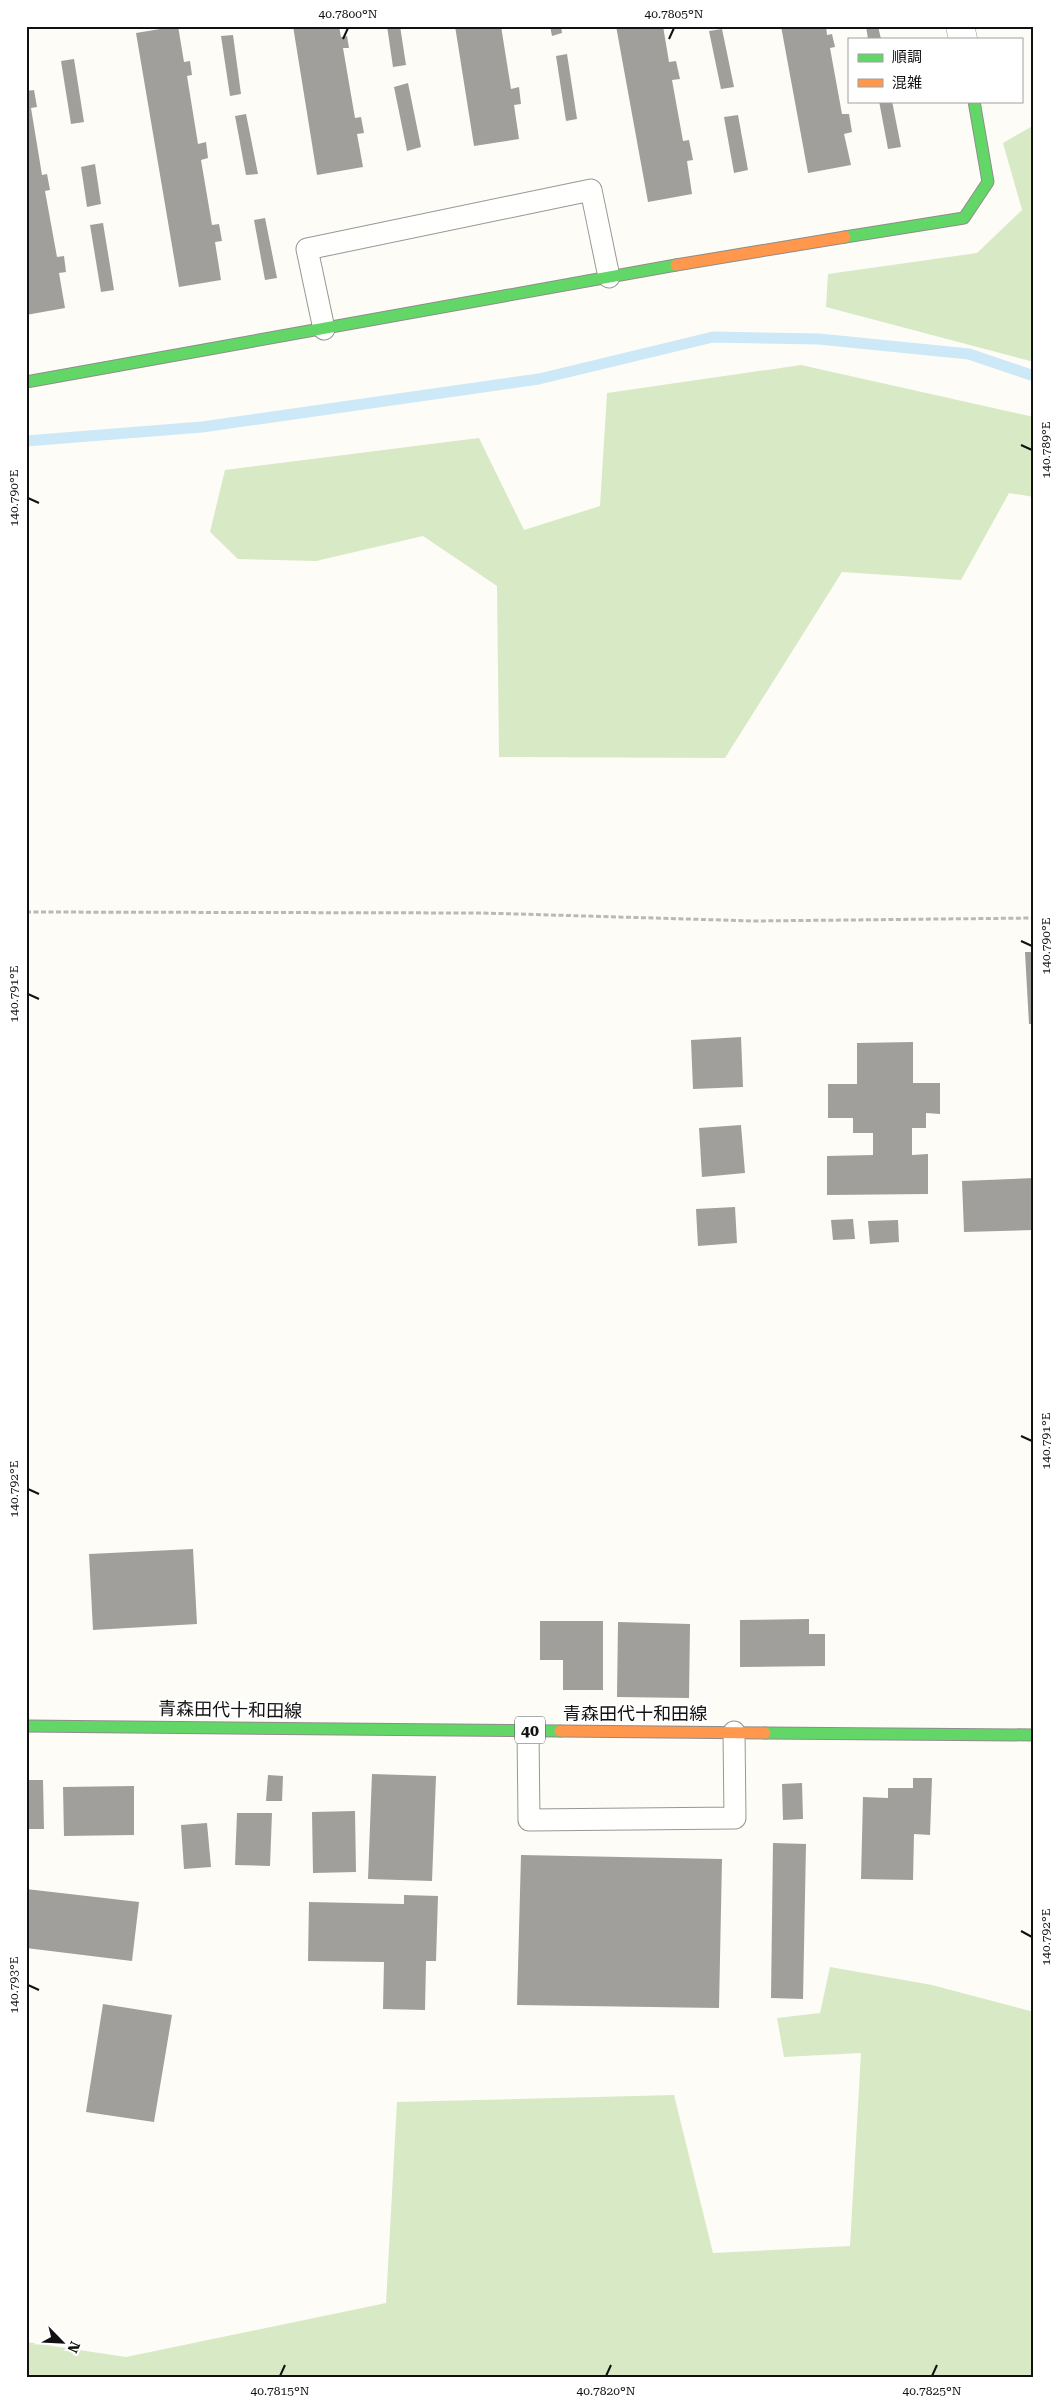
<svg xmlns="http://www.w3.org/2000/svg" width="1060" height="2404" font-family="'Roboto Serif','Noto Sans JP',serif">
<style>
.forest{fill:#d8eac5}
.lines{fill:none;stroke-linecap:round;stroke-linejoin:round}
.stream{stroke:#cde8f7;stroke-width:11}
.building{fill:#a19f9c}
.lane-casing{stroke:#979795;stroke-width:23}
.street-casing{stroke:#979795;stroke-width:29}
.fast-casing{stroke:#8e8d8b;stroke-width:13}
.slow-casing{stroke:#8e8d8b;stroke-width:13}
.path{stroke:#b9b9b8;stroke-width:3;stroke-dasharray:5 2.5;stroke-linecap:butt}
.lane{stroke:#fffffe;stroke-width:21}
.street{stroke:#fffffe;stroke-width:28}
.fast{stroke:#63d668;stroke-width:11}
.slow{stroke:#ff974d;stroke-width:11}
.ticks{fill:none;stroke:#111;stroke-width:2}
.labels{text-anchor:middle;stroke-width:5;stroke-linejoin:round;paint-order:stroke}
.shield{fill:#fff;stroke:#585858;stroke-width:1}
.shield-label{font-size:16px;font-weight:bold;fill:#111}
.street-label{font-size:18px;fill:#111;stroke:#fff}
.neatline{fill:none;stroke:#111;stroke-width:2}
.ticks-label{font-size:12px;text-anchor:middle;fill:#111}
</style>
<rect width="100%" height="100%" fill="#fdfcf7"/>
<g class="forest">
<polygon points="1034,125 1034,362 826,307 828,274 977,253 1022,210 1003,143"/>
<polygon points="801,365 1034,417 1034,497 1009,493 961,580 842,572 725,758 499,757 497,586 423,536 316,561 238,559 210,532 225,470 479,438 524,530 600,506 607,393"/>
<polygon points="830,1967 932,1985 1034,2012 1034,2378 26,2378 26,2342 126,2357 386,2303 397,2102 674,2095 713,2253 850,2246 861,2053 784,2057 777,2018 820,2013"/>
</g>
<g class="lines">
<polyline class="stream" points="26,441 202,427 539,379 713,337 819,339 969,354 1034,376"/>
</g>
<g class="building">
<polygon points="178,26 184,62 190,61 192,75 187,76 198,144 206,142 208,158 201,160 212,225 219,224 222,241 215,242 221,280 179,287 136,33"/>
<polygon points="293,26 339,26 341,37 347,36 349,48 343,48 355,118 361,117 364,133 357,134 363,167 317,175"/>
<polygon points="387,26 400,26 406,65 393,67"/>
<polygon points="455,26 501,26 511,89 519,87 521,104 514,105 519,139 474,146"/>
<polygon points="550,26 561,26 562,33 552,36"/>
<polygon points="616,26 663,26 669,62 676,61 680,79 672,80 683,141 689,140 693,160 687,161 692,194 648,202"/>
<polygon points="781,26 826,26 827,35 832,34 835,47 830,48 842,114 849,114 852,132 844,134 851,165 808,173"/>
<polygon points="866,26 878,26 881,39 868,39"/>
<polygon points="722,29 734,87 721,89 709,31"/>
<polygon points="233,35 241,94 230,96 221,36"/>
<polygon points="567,54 577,119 566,121 556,56"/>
<polygon points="74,59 84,122 71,124 61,61"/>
<polygon points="408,83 421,147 407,151 394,87"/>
<polygon points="34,90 37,107 31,108 42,175 47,174 50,190 45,191 57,257 64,256 66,272 59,273 65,308 26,315 26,91"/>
<polygon points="879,101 892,101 901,147 888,149"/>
<polygon points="246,114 258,174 246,175 235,116"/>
<polygon points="738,115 748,170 734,173 724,117"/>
<polygon points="95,164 101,204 87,207 81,167"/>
<polygon points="265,218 277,278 265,280 254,220"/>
<polygon points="103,223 114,290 101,292 90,225"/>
<polygon points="1025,952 1034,952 1034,1024 1029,1024"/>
<polygon points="741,1037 743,1087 693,1089 691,1040"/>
<polygon points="913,1042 913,1083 940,1083 940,1114 926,1113 926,1128 912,1128 912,1155 928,1154 928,1194 827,1195 827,1156 873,1155 873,1133 853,1133 853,1118 828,1118 828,1084 857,1084 857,1043"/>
<polygon points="741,1125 745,1173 702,1177 699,1128"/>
<polygon points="1034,1178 1034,1230 964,1232 962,1181"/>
<polygon points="735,1207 737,1243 698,1246 696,1209"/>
<polygon points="853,1219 855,1239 833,1240 831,1220"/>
<polygon points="898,1220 899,1242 870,1244 868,1221"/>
<rect x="26" y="1474" width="2" height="40"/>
<polygon points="193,1549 197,1624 93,1630 89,1554"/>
<polygon points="809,1619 809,1634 825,1634 825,1666 740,1667 740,1620"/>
<polygon points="540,1621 603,1621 603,1690 563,1690 563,1660 540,1660"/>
<polygon points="618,1622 690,1624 689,1698 617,1697"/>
<polygon points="372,1774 436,1776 432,1881 368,1879"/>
<polygon points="268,1775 283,1776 282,1801 266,1801"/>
<polygon points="913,1778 932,1778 930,1835 914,1834 913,1880 861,1879 863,1797 888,1798 888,1788 913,1788"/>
<polygon points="26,1780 43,1780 44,1829 26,1829"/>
<polygon points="802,1783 803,1819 783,1820 782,1784"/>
<polygon points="134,1786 134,1835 64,1836 63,1787"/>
<polygon points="355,1811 356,1872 313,1873 312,1812"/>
<polygon points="237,1813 272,1813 270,1866 235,1865"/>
<polygon points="207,1823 211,1867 184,1869 181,1825"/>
<polygon points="773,1843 806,1844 803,1999 771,1998"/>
<polygon points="521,1855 722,1859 719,2008 517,2005"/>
<polygon points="26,1889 139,1902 132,1961 26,1948"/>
<polygon points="404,1895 438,1896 436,1961 426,1961 425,2010 383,2009 384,1962 308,1961 309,1902 404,1904"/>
<polygon points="103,2004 172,2015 154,2122 86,2112"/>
</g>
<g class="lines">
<g class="lane-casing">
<g id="lane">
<polyline points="324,329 307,249 591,190 609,277"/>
<polyline points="528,1730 529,1820 735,1818 734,1732"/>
</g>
</g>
<g class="street-casing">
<polyline id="street" points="960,26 963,39"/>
</g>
<g class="fast-casing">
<g id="fast">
<polyline points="845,237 964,218 988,182 974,101"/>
<polyline points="26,382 676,265"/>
<polyline points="26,1726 560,1731"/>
<polyline points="765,1733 1034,1735"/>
</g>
</g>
<g class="slow-casing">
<g id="slow">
<polyline points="676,265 845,237"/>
<polyline points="560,1731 765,1733"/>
</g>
</g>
<polyline class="path" points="26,912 483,913 755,921 1034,918"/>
<use href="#lane" class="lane"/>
<use href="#street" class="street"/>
<use href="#fast" class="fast"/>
<use href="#slow" class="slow"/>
</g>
<path class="ticks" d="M 343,39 L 348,28M 669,39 L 674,28M 1021,445 L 1032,450M 28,498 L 39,503M 1021,941 L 1032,946M 28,994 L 39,999M 1021,1436 L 1032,1441M 28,1489 L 39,1494M 1021,1931 L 1032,1937M 28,1985 L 39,1990M 280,2376 L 285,2365M 606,2376 L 611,2365M 932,2376 L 937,2365"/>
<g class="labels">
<rect class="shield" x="515" y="1716.5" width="30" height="27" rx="4"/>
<g class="shield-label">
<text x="530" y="1736">40</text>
</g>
<g class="street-label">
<text transform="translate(230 1710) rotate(1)" y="6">青森田代十和田線</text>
<text x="635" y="1720">青森田代十和田線</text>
</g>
</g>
<rect width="1060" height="2404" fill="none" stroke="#ffffff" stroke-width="55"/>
<rect x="848" y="38" width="175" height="65" fill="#ffffff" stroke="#a0a0a0"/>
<rect x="858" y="54" width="25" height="8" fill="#63d668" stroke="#a0a0a0"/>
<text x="892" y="62" font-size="15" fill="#111111">順調</text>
<rect x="858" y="79" width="25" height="8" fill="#ff974d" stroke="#a0a0a0"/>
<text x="892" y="88" font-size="15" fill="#111111">混雑</text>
<g transform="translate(62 2342) rotate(114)" stroke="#ffffff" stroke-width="4" paint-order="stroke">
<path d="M0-4L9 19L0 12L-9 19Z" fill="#111111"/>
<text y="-8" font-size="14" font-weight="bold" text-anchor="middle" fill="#111111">N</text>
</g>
<rect x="28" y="28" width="1004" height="2348" class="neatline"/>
<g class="ticks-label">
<text x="348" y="18">40.7800°N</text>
<text x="674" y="18">40.7805°N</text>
<text transform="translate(1046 450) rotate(-90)" y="4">140.789°E</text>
<text transform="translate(14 498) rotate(-90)" y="4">140.790°E</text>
<text transform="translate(1046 946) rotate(-90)" y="4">140.790°E</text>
<text transform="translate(14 994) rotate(-90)" y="4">140.791°E</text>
<text transform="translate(1046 1441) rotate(-90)" y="4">140.791°E</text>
<text transform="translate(14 1489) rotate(-90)" y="4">140.792°E</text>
<text transform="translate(1046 1937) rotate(-90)" y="4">140.792°E</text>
<text transform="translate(14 1985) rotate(-90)" y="4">140.793°E</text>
<text x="280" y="2395">40.7815°N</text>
<text x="606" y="2395">40.7820°N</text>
<text x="932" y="2395">40.7825°N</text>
</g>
</svg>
